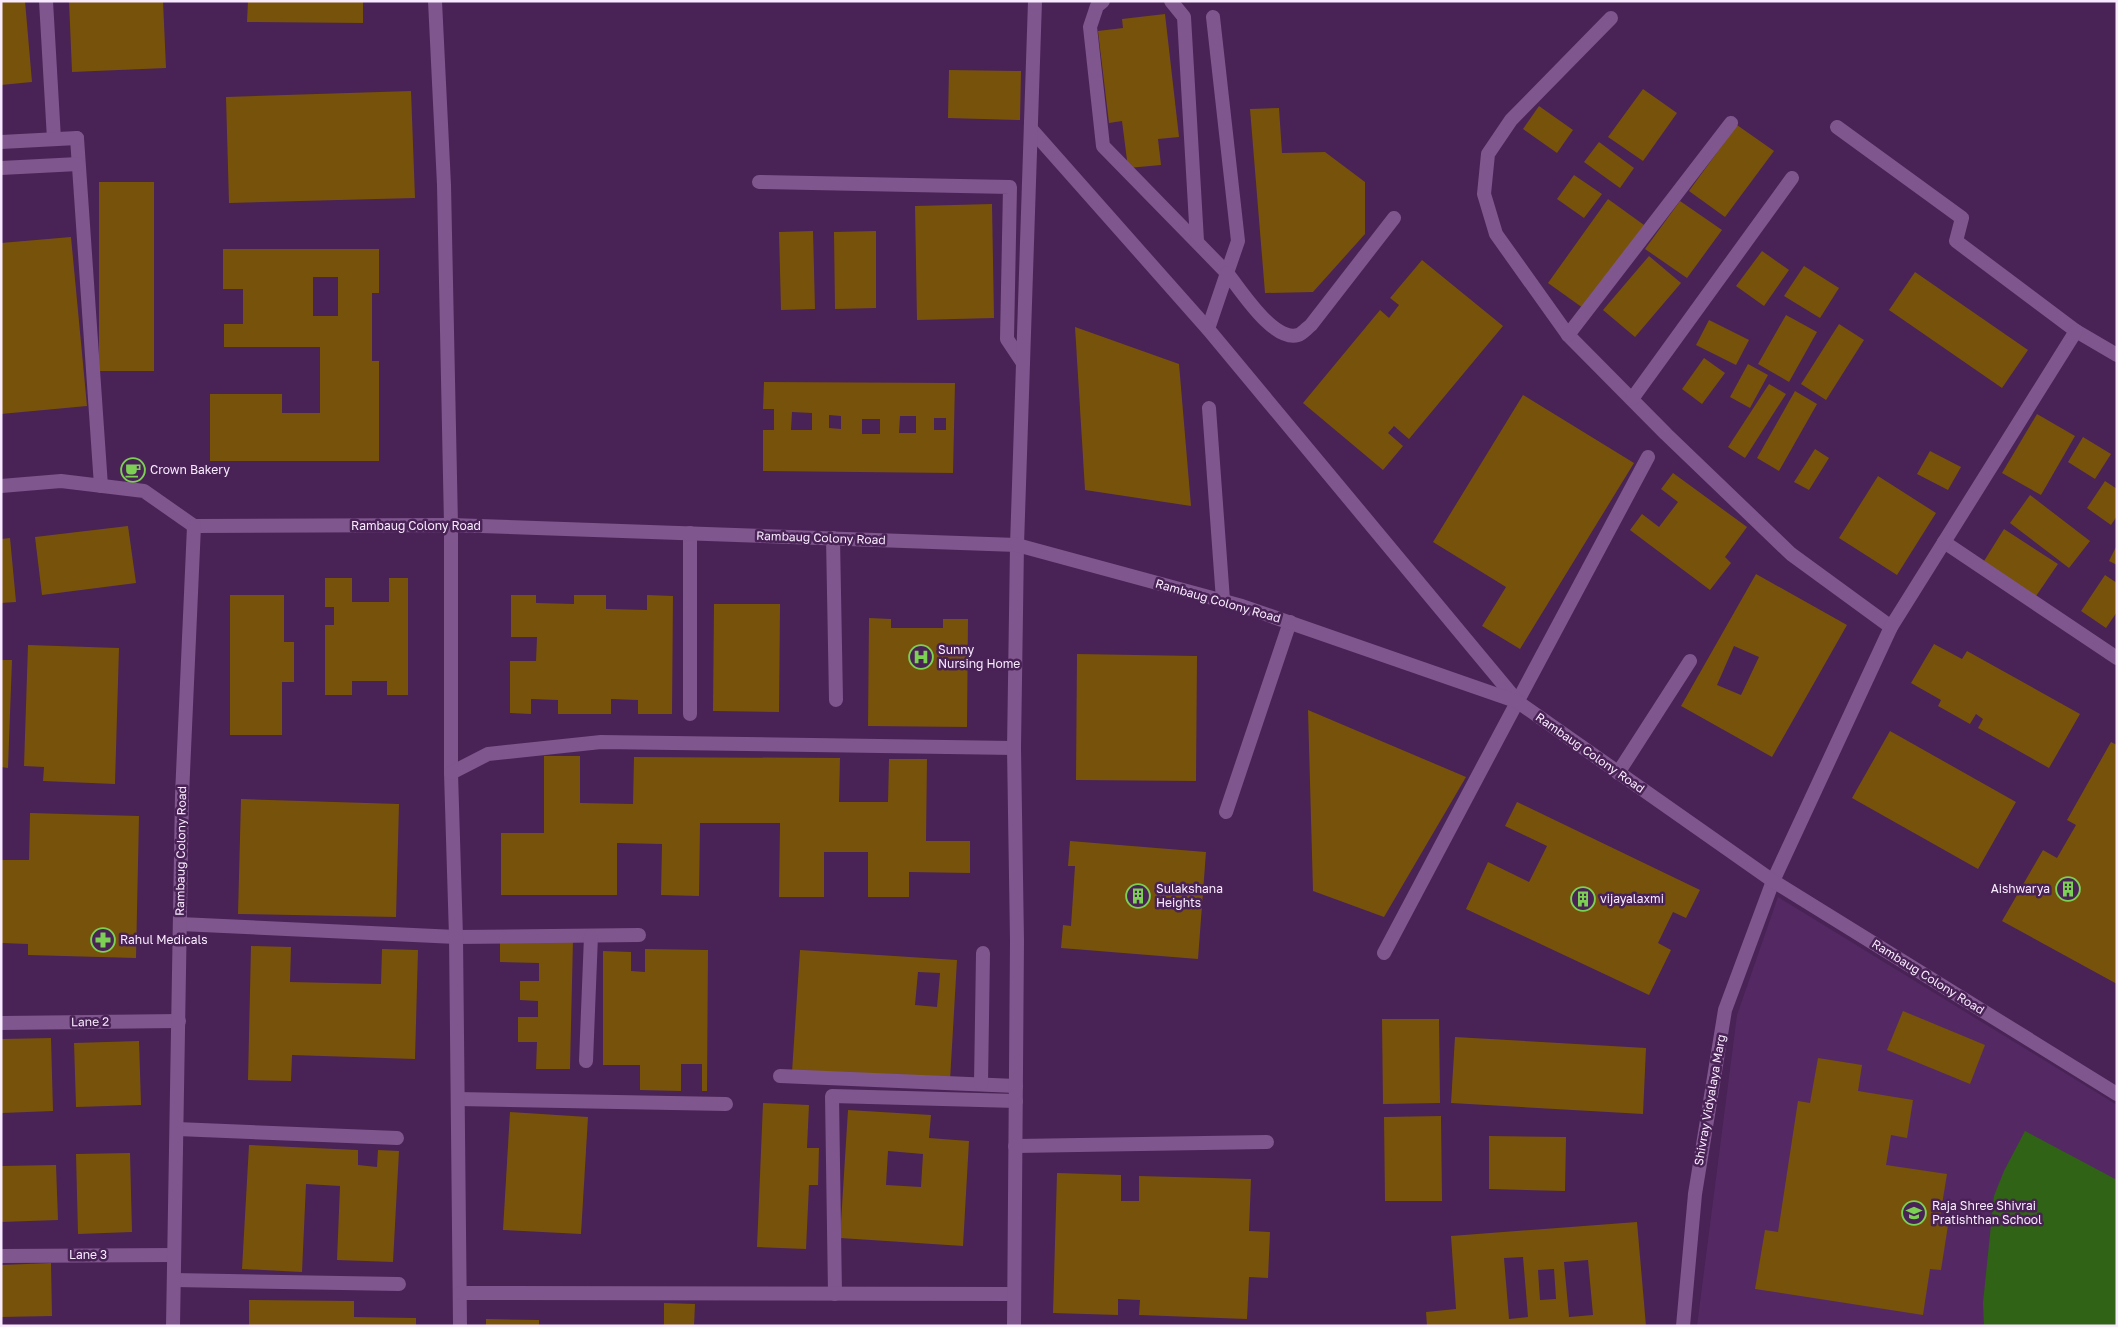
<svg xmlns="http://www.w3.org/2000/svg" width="2118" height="1327" font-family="'Golos Text',sans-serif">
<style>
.built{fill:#542963}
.green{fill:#316316}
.building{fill:#77520b;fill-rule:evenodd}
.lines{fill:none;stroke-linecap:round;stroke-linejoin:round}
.service{stroke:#7f568d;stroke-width:14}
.minor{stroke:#7f568d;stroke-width:14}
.tertiary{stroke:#7f568d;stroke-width:14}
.labels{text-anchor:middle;stroke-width:5;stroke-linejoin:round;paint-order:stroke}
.poi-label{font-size:12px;fill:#f9ebff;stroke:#492256;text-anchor:start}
.street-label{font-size:12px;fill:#f9ebff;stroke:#492256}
</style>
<rect width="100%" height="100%" fill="#492256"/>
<polygon class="built" points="1778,897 2117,1105 2117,1326 1697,1326 1737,1015"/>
<polygon class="green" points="2025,1131 2117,1180 2117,1326 1984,1326 1983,1303 1994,1196 2004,1171"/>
<g class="building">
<polygon points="1,1 25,1 32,82 1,85"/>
<polygon points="69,1 163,1 166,68 72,72"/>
<polygon points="248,1 363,1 363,23 247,22"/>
<polygon points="1165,14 1179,137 1158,139 1161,165 1128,168 1122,121 1109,123 1098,31 1123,28 1122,19"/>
<polygon points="949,70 1021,71 1020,120 948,118"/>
<polygon points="1643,89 1677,113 1643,161 1608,137"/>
<polygon points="411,91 415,198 229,203 226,97"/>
<polygon points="1539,106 1573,130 1557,153 1523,129"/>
<polygon points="1279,108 1282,153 1325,152 1365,182 1365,234 1313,292 1265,293 1250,109"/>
<polygon points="1737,125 1774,151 1725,217 1689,191"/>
<polygon points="1599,142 1634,168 1620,188 1584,162"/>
<polygon points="1574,175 1602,194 1584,218 1557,199"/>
<rect x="99" y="182" width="55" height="189"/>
<polygon points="1608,199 1644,225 1583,308 1548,283"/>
<polygon points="1680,201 1722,230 1687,278 1645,249"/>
<polygon points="992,204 994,318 917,320 915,206"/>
<polygon points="813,231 815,309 781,310 779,232"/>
<polygon points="876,231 876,308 835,309 834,232"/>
<polygon points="71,237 87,406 1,414 1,243"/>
<path d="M 223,249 L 379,249 L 379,293 L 372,293 L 372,361 L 379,361 L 379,461 L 210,461 L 210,394 L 282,394 L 282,413 L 320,413 L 320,347 L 224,347 L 224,324 L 243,324 L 243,289 L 223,289 ZM 313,277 L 338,277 L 338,316 L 313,316 Z"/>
<polygon points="1762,251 1789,270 1764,306 1736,286"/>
<polygon points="1649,256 1681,283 1635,337 1603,310"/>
<polygon points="1422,260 1503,326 1409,439 1394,426 1388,433 1403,446 1383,470 1303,403 1380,310 1389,318 1399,305 1390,298"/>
<polygon points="1804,266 1839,288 1820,318 1784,296"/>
<polygon points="1915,272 2028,350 2002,388 1889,310"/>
<polygon points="1786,315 1817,332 1789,382 1758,364"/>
<polygon points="1709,320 1749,340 1736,365 1696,345"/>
<polygon points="1839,324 1864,340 1826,400 1801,384"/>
<polygon points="1075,327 1179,364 1191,506 1085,490"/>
<polygon points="1704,358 1725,373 1702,404 1682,389"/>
<polygon points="1748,364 1768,375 1750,408 1730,397"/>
<path d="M 764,382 L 955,383 L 953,473 L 763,471 L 763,430 L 774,430 L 774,409 L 763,409 ZM 792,412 L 812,413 L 812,430 L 791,430 ZM 829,415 L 841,416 L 841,429 L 829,428 ZM 900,416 L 916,416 L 916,433 L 899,433 ZM 934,418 L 946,418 L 946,430 L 934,430 ZM 862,419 L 880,419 L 880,434 L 862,434 Z"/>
<polygon points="1769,384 1786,394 1745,458 1728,447"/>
<polygon points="1795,391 1817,404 1779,471 1757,458"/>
<polygon points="1523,395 1634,463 1520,649 1482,626 1506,587 1433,542"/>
<polygon points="2037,414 2075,436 2041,495 2002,473"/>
<polygon points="2083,437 2111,454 2095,479 2068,462"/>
<polygon points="1815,449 1829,458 1809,490 1794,482"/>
<polygon points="1930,451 1961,467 1948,490 1917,474"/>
<polygon points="1673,473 1747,527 1725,557 1731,563 1710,590 1630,530 1642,514 1659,527 1678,502 1661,489"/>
<polygon points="1878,476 1936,513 1897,575 1839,538"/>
<polygon points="2105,481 2117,489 2117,516 2111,525 2087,508"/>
<polygon points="2030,495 2090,541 2069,568 2010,523"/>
<polygon points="128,526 136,583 42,595 35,537"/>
<polygon points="2004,529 2058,564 2034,599 1984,561"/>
<polygon points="10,538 16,602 1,603 1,539"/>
<polygon points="2117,545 2117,565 2109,561"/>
<path d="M 1756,574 L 1847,625 L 1772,757 L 1681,706 ZM 1734,646 L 1759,657 L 1741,695 L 1717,685 Z"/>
<polygon points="2105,575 2117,583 2117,612 2106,628 2081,611"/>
<polygon points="325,578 352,578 352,602 389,602 389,578 408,578 408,695 387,695 387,681 352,681 352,695 325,695 325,625 334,625 334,607 325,607"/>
<polygon points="230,595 284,595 284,642 294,642 294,682 282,682 282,735 230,735"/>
<polygon points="511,595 536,595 536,603 574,604 574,595 606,595 606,609 647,610 647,595 673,596 672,714 638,714 638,700 611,699 611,714 558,714 558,700 531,699 531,714 510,713 510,661 536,661 537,637 511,637"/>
<polygon points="714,604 780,604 779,712 713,711"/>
<polygon points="869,618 891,619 891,628 943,628 943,619 968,619 967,727 868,726"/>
<polygon points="1934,644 1962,659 1967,651 2080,714 2049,768 1978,728 1983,719 1976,714 1970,724 1938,706 1941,700 1911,683"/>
<polygon points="28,645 119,648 115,784 43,781 44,767 24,766"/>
<polygon points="1077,654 1197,656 1196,781 1076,780"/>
<polygon points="1,660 12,660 8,768 1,767"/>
<polygon points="1308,710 1466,777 1384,917 1313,891"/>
<polygon points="1890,731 2016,802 1978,869 1852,798"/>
<polygon points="2111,742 2117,745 2117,984 2002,921 2043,850 2057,858 2076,825 2067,820"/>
<polygon points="544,756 580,756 580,803 633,804 634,757 840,758 839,802 888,802 889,759 927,759 926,841 970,841 970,873 909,872 909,897 868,897 868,852 824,852 824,897 779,897 780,823 700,823 699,896 661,895 662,844 617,843 617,895 501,895 501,833 544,833"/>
<polygon points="241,799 399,804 396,917 238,914"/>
<polygon points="1517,802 1700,890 1686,918 1673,912 1658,943 1671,950 1649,995 1466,909 1488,862 1529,882 1547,846 1505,826"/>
<polygon points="30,813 139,816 136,958 28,955 28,944 1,943 1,860 29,860"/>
<polygon points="1070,841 1206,852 1198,959 1061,948 1063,925 1071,926 1075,866 1068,866"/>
<polygon points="500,938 573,940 570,1069 536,1069 537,1042 518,1042 518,1017 538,1017 538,1001 520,1000 520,981 539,981 539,963 500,962"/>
<polygon points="251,946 291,947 290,982 381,984 382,949 418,950 415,1059 292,1055 291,1081 248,1080"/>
<polygon points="645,949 708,950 707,1091 702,1091 702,1064 681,1064 681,1091 640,1090 640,1065 603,1065 603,951 631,952 631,971 645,972"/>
<path d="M 800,950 L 957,960 L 950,1081 L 792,1072 ZM 918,972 L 940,973 L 937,1007 L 915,1005 Z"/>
<polygon points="1903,1011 1985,1045 1970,1084 1887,1050"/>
<polygon points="1382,1019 1439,1019 1440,1103 1383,1104"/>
<polygon points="1455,1037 1646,1048 1643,1114 1451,1103"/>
<polygon points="51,1038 53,1111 2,1113 1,1039"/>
<polygon points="139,1041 141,1105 76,1107 74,1043"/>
<polygon points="1818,1058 1862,1065 1858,1091 1913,1100 1907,1138 1891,1135 1886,1165 1947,1174 1940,1217 1949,1219 1941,1270 1930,1269 1923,1315 1755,1289 1765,1230 1778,1232 1798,1101 1810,1103"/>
<polygon points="763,1103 809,1105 807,1148 819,1148 818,1185 809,1185 806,1249 757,1247"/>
<path d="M 848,1110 L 931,1115 L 929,1138 L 969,1141 L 963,1246 L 840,1238 ZM 888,1151 L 923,1154 L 921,1187 L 886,1185 Z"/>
<polygon points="510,1112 588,1117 581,1234 503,1230"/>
<polygon points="1441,1116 1442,1201 1385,1201 1384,1117"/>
<polygon points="1489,1136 1566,1137 1565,1191 1489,1189"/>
<polygon points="249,1145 358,1150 358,1165 377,1167 378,1150 399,1151 393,1262 337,1260 340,1186 306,1184 302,1272 242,1269"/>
<polygon points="130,1153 132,1232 78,1234 76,1154"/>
<polygon points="56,1165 58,1220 1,1222 1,1166"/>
<polygon points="1057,1173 1121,1175 1121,1201 1139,1201 1139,1176 1251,1179 1249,1231 1270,1232 1268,1278 1249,1277 1247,1319 1139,1315 1140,1300 1118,1299 1118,1315 1053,1313"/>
<path d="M 1637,1222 L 1646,1326 L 1427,1326 L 1426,1312 L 1456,1309 L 1451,1236 ZM 1523,1257 L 1528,1317 L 1509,1319 L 1504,1258 ZM 1588,1260 L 1593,1315 L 1569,1317 L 1564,1262 ZM 1554,1269 L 1556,1299 L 1540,1300 L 1538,1270 Z"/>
<polygon points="51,1263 52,1316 1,1317 1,1265"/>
<polygon points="249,1300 354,1301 354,1317 416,1318 416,1326 249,1326"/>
<polygon points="664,1303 695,1304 694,1326 664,1326"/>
<polygon points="486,1319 539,1320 539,1326 486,1326"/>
</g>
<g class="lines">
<g class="service">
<polyline points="1103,1 1097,6 1090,27 1103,146 1227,273 1238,241 1213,17"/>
<polyline points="1171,1 1184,17 1197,241"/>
<polyline points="77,138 101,486"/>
<polyline points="1,168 78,164"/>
<polyline points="759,182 1010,187 1007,339 1023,363"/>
<path d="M 1208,329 L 1227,273 C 1241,290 1273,342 1298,335 C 1302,334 1307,328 1311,325 L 1394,218"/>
<polyline points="1209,408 1223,600"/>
<polyline points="833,538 836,700"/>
<polyline points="1618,773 1690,661"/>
<polyline points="180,924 456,937 639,935"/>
<path d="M 1384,953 C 1472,788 1559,621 1648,457"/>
<polyline points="586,1061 591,936"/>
<polyline points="780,1076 1016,1086"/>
<polyline points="981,1084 983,953"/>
<polyline points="458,1099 726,1104"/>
<polyline points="177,1129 397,1138"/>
<polyline points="174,1280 399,1284"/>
<polyline points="835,1294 832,1096 1016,1101"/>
</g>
<g class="minor">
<polyline points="46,1 54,139"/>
<polyline points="435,1 444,185 451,525 451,773 456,937 460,1326"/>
<polyline points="1611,18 1511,120 1488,154 1484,194 1496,234 1568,335 1666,434 1791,554 1891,627"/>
<polyline points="1837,127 1962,218 1956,241 2076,331 2117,355"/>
<polyline points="1031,129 1208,329 1518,702"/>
<polyline points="1,142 77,138"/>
<polyline points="1568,335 1731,123"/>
<polyline points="1632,399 1792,178"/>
<polyline points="690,533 690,714"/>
<polyline points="1944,542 2117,658"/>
<polyline points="451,773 488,754 601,742 1014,748"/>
<polyline points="1226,812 1290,622"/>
<polyline points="1,1023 179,1021"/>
<polyline points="1015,1146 1267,1142"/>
<polyline points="1,1256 174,1255"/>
<polyline points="460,1293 1014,1294"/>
<polyline points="1014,1326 1017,941 1014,748 1017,545 1035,1"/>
<polyline points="1683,1326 1695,1194 1725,1010 1773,881 1891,627 2076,331"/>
</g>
<g class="tertiary">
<polyline points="1,486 61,481 144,491 194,526 451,525 1017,545 1242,606 1518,702 1773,881 2117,1094"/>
<polyline points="173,1326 182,795 194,526"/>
</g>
</g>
<defs>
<g id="cafe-ring" transform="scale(1.25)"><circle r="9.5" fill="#492256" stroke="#7cd155" stroke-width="1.5"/><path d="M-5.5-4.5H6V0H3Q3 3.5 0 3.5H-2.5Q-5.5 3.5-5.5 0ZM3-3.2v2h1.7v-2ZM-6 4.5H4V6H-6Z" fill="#7cd155"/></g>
<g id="hospital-ring" transform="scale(1.25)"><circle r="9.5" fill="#492256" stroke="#7cd155" stroke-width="1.5"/><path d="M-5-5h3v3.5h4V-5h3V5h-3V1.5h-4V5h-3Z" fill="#7cd155"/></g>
<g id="building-ring" transform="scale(1.25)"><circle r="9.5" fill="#492256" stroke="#7cd155" stroke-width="1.5"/><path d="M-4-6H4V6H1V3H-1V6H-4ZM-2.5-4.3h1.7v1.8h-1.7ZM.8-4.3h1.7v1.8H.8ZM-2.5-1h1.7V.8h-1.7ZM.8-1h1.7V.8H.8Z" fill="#7cd155"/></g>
<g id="pharmacy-ring" transform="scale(1.25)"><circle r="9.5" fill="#492256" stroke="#7cd155" stroke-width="1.5"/><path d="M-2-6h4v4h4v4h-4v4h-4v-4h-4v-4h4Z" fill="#7cd155"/></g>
<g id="school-ring" transform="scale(1.25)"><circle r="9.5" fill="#492256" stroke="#7cd155" stroke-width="1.5"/><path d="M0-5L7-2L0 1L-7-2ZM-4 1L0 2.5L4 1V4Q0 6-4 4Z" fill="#7cd155"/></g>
</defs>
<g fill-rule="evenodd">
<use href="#cafe-ring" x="133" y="470"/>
<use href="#hospital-ring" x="921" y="657"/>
<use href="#building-ring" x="2068" y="889"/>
<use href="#building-ring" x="1138" y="896"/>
<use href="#building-ring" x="1583" y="899"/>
<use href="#pharmacy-ring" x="103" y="940"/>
<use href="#school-ring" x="1914" y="1213"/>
</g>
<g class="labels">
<g class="poi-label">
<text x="150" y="474">Crown Bakery</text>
<text x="938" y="654">Sunny<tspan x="938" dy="14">Nursing Home</tspan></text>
<text x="1156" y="893">Sulakshana<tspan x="1156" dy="14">Heights</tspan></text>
<text x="2050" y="893" text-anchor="end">Aishwarya</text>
<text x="1600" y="903">vijayalaxmi</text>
<text x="120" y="944">Rahul Medicals</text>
<text x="1932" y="1210">Raja Shree Shivrai<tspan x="1932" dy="14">Pratishthan School</tspan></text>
</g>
<g class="street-label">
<text x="416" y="530">Rambaug Colony Road</text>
<text transform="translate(821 538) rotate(2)" y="4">Rambaug Colony Road</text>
<text transform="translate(1218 601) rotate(16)" y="4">Rambaug Colony Road</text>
<text transform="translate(1590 753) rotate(35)" y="4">Rambaug Colony Road</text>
<text transform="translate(181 851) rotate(-89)" y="4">Rambaug Colony Road</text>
<text transform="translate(1928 977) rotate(32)" y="4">Rambaug Colony Road</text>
<text transform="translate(90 1022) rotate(-1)" y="4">Lane 2</text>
<text transform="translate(1710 1100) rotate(-80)" y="4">Shivray Vidyalaya Marg</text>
<text x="88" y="1259">Lane 3</text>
</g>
</g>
<rect width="2118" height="1327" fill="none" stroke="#f9ebff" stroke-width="5"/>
</svg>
